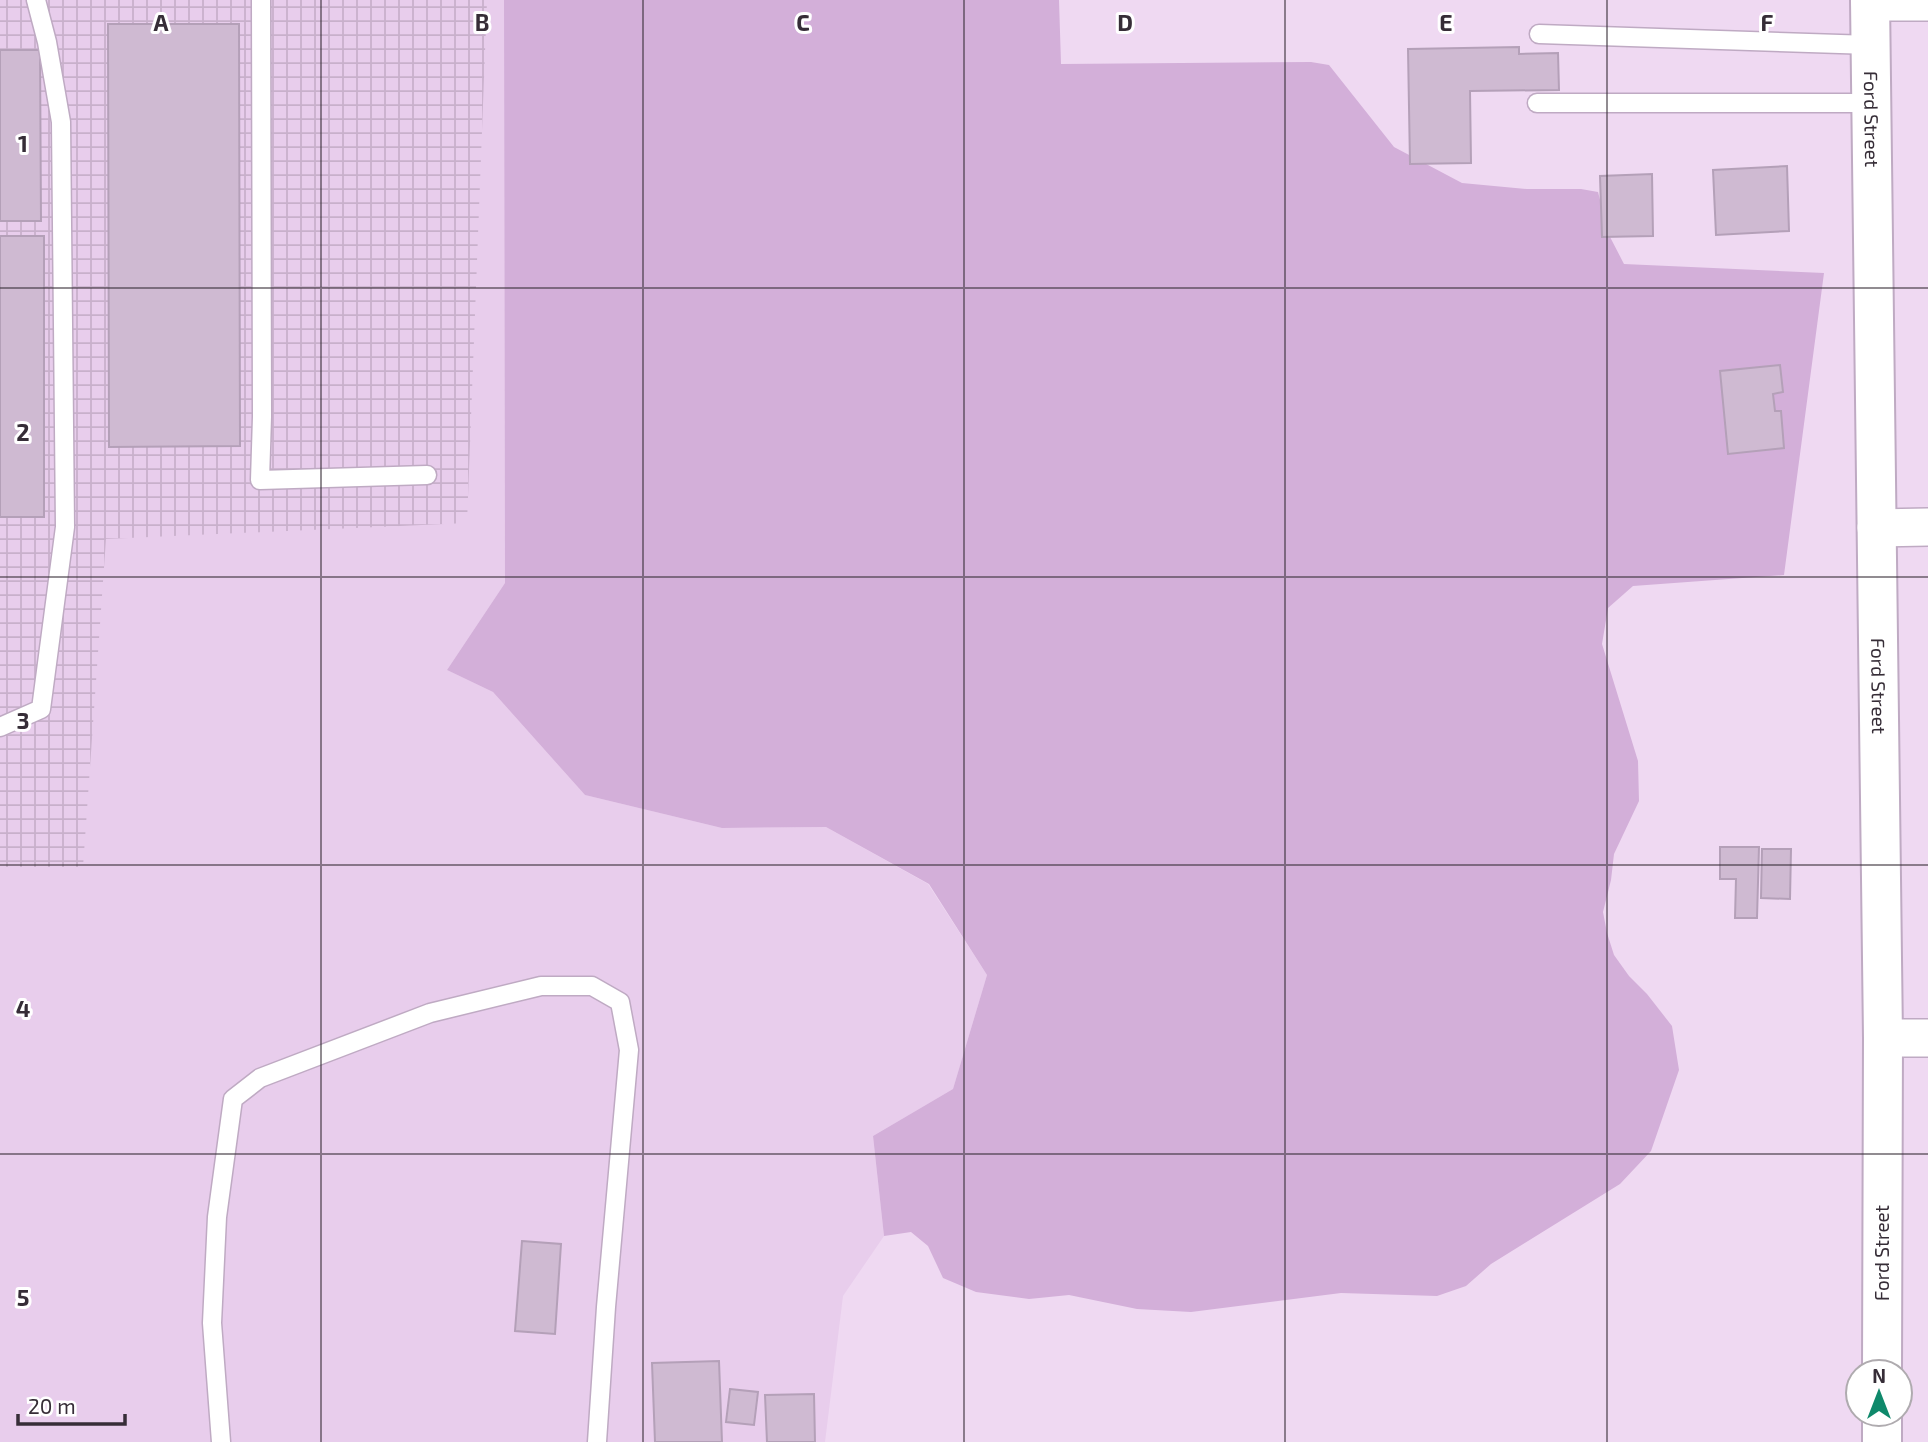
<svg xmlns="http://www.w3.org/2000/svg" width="1928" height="1442" font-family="'Exo 2',sans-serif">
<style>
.built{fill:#e8cdec}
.industrial{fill:url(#industrial-grid)}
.green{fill:#d3afd9}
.building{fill:#cfbad2;stroke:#b4a0b8;stroke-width:2}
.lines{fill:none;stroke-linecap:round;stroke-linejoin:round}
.service-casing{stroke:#bfaac3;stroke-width:21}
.minor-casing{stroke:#bfaac3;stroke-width:40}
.tertiary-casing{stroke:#bfaac3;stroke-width:42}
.service{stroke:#fff;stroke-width:18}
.minor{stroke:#fff;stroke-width:37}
.tertiary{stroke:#fff;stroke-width:38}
.grid{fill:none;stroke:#362d37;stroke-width:2;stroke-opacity:0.55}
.labels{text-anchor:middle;stroke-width:6;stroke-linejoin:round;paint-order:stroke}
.street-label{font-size:19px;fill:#362d37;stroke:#fff}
.grid-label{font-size:23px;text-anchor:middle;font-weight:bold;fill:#362d37;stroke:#fff;stroke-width:6;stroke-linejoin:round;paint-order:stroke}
</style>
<defs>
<pattern id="industrial-grid" width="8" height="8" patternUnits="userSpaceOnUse" patternTransform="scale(1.75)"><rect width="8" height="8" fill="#e8cdec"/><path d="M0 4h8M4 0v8" fill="none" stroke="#c8b0cb"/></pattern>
</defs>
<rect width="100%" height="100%" fill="#efd9f2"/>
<polygon class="built" points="0,0 504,0 505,583 447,670 493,692 585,795 722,828 826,827 928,884 987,975 953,1089 873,1136 884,1236 843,1296 825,1442 0,1442"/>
<polygon class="industrial" points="0,0 487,0 467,523 106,539 83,867 0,867"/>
<polygon class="green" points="504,0 1059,0 1061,64 1311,62 1329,65 1394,147 1462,183 1527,189 1581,189 1598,192 1609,235 1624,264 1824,273 1784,575 1633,586 1608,608 1602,644 1638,761 1639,801 1614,854 1611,880 1603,912 1607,933 1614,955 1629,976 1647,994 1672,1026 1679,1070 1651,1151 1620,1184 1491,1264 1466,1286 1437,1296 1341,1293 1191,1312 1137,1309 1069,1295 1029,1299 976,1292 943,1278 928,1246 911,1232 884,1236 873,1136 953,1089 987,975 929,884 826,827 722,828 585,795 493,692 447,670 505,583"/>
<g class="building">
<polygon points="108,24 239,24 240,446 109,447"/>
<polygon points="1519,47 1519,54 1558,53 1559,90 1470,91 1471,163 1410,164 1408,49"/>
<polygon points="0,50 40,50 41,221 0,221"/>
<polygon points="1787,166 1789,231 1716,235 1713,170"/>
<polygon points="1652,174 1653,236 1602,237 1600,176"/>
<rect x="0" y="236" width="44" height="281"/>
<polygon points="1780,365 1783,392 1773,394 1775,411 1781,411 1784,448 1728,454 1720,371"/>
<polygon points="1720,847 1759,847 1757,918 1735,918 1736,879 1720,879"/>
<polygon points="1762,849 1791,849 1790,899 1761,898"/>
<polygon points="522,1241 561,1244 555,1334 515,1331"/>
<polygon points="719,1361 722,1442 655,1442 652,1363"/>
<polygon points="730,1389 758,1392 754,1425 726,1422"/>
<polygon points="814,1394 815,1442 767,1442 765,1395"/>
</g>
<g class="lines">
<g class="service-casing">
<g id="service">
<polyline points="261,0 262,417 260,480 427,475"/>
<polyline points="1539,34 1871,45"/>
<polyline points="1537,103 1871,103"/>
<polyline points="0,727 41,709 65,527 61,122 47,42 36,0"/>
<polyline points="221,1442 212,1323 217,1217 233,1099 260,1078 430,1013 541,986 592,986 620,1002 629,1050 606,1307 597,1442"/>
</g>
</g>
<g class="minor-casing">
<g id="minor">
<polyline points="1870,2 1928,2"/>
<polyline points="1876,528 1928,527"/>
<polyline points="1883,1038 1928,1038"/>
</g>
</g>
<g class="tertiary-casing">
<g id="tertiary">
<path id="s1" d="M 1870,0 L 1883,1038 L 1882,1372"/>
<polyline points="1882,1414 1882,1442"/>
</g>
</g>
<use href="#service" class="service"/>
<use href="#minor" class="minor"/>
<use href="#tertiary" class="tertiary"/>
</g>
<path class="grid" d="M 321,0 L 321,1442M 643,0 L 643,1442M 964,0 L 964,1442M 1285,0 L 1285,1442M 1607,0 L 1607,1442M 0,288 L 1928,288M 0,577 L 1928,577M 0,865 L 1928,865M 0,1154 L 1928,1154"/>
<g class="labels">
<g class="street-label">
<text dy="7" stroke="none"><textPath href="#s1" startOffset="119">Ford Street</textPath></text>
<text dy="7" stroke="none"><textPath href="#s1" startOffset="686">Ford Street</textPath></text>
<text transform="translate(1882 1253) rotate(-90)" y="7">Ford Street</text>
</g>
</g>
<g class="grid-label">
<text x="161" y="31">A</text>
<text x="482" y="31">B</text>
<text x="803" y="31">C</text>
<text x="1125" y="31">D</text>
<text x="1446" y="31">E</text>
<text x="1767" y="31">F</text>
<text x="23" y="152">1</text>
<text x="23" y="441">2</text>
<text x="23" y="729">3</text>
<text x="23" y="1017">4</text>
<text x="23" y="1306">5</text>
</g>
<g transform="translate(1879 1393)"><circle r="33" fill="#ffffff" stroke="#afabaf" stroke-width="2"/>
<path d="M0-5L12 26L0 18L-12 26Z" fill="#0f896b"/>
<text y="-10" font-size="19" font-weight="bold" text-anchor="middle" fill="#362d37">N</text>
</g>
<path d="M18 1414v10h107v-10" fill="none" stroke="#362d37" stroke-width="3.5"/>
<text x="28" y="1414" font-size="21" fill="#362d37" stroke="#ffffff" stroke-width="5" paint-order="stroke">20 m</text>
</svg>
